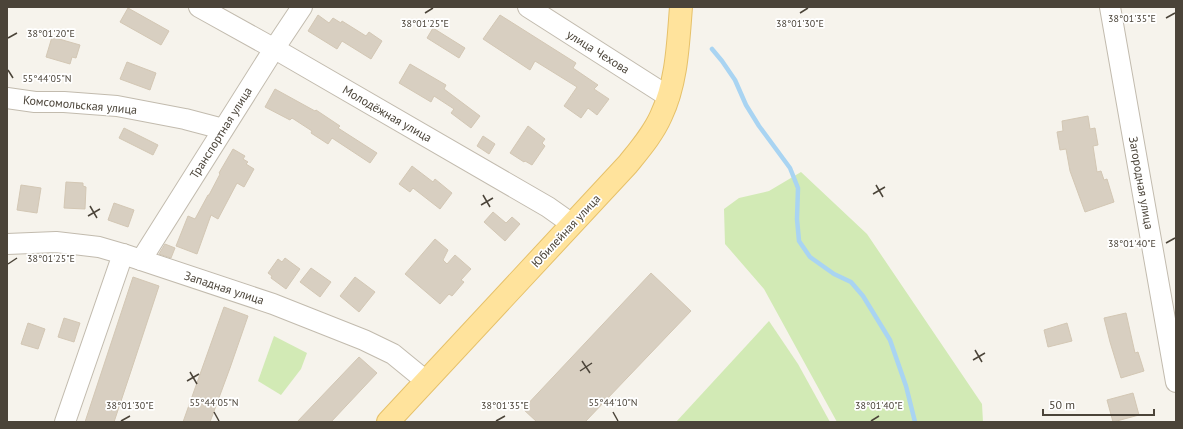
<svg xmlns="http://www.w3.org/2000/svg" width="1183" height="429" font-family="'PT Sans',sans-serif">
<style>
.green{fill:#d2eab5}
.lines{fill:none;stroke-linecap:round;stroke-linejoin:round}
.stream{stroke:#a9d4f2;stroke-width:4.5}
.building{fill:#d8cfc1;stroke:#d3c7b4}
.minor-casing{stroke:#c2bbae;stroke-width:22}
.major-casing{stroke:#e6c16a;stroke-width:24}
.minor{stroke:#fff;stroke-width:20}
.major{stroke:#ffe39c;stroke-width:22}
.ticks{fill:none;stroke:#4b4439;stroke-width:1.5}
.labels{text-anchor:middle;stroke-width:3.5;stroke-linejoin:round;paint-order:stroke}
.street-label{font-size:12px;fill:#4b4439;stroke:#fff}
.ticks-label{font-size:10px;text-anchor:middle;fill:#4b4439;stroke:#fff;stroke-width:3.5;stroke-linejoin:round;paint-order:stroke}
</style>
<rect width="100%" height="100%" fill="#f6f3ec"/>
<g class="green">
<polygon points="801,172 867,234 982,404 983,422 837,422 764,289 725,244 724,209 739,198 769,191"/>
<polygon points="769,321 798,364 830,422 676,422"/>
<polygon points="274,336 307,353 301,369 281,395 258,381"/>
</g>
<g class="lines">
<polyline class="stream" points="712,49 722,61 735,80 746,105 759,126 790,168 798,188 797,219 799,241 810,257 834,274 851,282 863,296 890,340 906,386 915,422"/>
</g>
<g class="building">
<polygon points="128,8 169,31 161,45 120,22"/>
<polygon points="318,15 329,23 333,18 341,23 342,21 366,36 369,32 382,41 371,59 342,41 337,49 308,31"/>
<polygon points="500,15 576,63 573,68 598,85 594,89 609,99 597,115 588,108 581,118 564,106 577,87 535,61 530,70 483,39"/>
<polygon points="433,28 465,48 459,58 427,38"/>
<polygon points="52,37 80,45 76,58 72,57 70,64 46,57"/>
<polygon points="127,62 156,73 150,90 120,79"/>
<polygon points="410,64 446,85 444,89 480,116 471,128 451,113 454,109 434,96 431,102 399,83"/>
<polygon points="275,89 315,111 316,110 340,126 338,128 377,153 370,163 332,138 328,144 311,133 312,131 292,118 290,120 265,107"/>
<polygon points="1088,116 1090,129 1095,128 1098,145 1093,146 1097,172 1101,171 1104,180 1107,179 1114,202 1085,212 1070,171 1066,149 1060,150 1057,132 1063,131 1062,121"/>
<polygon points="528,126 545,139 542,143 545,146 532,165 525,161 524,162 510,153"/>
<polygon points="124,128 158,145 153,155 119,138"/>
<polygon points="483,136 495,144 489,154 477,146"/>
<polygon points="233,149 245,156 243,159 248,162 246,164 254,169 244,187 237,183 218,219 211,215 197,254 176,246 188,216 195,219 208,195 209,195 220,174 219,173"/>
<polygon points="412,166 433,182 435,179 452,193 440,209 413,188 410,192 399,184"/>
<polygon points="66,182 83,183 83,186 86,187 85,209 64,208"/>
<polygon points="21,185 41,188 37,213 17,210"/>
<polygon points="114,203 134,210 128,227 108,220"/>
<polygon points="493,212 506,223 512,217 520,224 505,241 484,222"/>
<polygon points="435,239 448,250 443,260 447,264 455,255 471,269 461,280 464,282 452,296 449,294 440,304 405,274"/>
<polygon points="165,244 175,248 171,258 159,254"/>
<polygon points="285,258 300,269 286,289 271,278 272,276 268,273 278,259 282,262"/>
<polygon points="311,268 331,282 320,297 300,282"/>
<polygon points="651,273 691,311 585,422 537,422 523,409"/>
<polygon points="133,277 159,286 131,371 114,422 85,422"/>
<polygon points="355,277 375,292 359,312 340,296"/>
<polygon points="224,307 248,316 230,368 210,422 183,422"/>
<polygon points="1126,313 1135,353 1138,352 1144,371 1121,378 1110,342 1104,318"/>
<polygon points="64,318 80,323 74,342 58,337"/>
<polygon points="28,323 45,329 38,349 21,344"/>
<polygon points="1067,323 1072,341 1048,347 1044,330"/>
<polygon points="359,357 377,373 331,422 297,422"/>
<polygon points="1133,393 1139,415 1113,422 1107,400"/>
</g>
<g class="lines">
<g class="minor-casing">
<g id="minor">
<polyline points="199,7 282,53 548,207 572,224"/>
<polyline points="528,7 669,97"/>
<polyline points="1110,7 1176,382"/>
<polyline points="7,98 35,102 64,102 117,106 185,119 223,129"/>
<polyline points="7,244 56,242 99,247 123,254 273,304 364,340 393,354 426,381"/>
<polyline points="141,260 274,49 302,7"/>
<polyline points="65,422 123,254"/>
</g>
</g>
<g class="major-casing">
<path id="major" d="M 388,422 L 628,164 C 640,149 653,134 661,116 C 677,82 678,44 681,7"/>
</g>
<use href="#minor" class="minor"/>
<use href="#major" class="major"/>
</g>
<path class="ticks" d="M 425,13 L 433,8M 800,13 L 808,8M 1166,18 L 1175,13M 8,38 L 17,33M 8,70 L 13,78M 876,185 L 883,197M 873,194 L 885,187M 483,195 L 490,207M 481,205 L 493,198M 90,206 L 97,218M 88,216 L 100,209M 1166,243 L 1175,238M 8,264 L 17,258M 975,350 L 982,362M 973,360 L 985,353M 582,361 L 590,373M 580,371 L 592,363M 190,372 L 197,384M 187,381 L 199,374M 214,412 L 219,421M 613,412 L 618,421M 121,421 L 130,416M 496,421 L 505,416M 871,421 L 879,416"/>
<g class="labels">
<g class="street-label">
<text transform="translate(598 52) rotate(32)" y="4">улица Чехова</text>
<text transform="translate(80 105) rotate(5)" y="4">Комсомольская улица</text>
<text transform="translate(387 114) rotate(30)" y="4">Молодёжная улица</text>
<text transform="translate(221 133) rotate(-58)" y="4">Транспортная улица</text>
<text transform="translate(1141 183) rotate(80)" y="4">Загородная улица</text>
<text transform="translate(566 231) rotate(-47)" y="4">Юбилейная улица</text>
<text transform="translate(224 288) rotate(18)" y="4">Западная улица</text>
</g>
</g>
<g class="ticks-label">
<text x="1132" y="22">38°01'35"E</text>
<text x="425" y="27">38°01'25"E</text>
<text x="800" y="27">38°01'30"E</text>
<text x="51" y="37">38°01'20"E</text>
<text x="47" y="82">55°44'05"N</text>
<text x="1132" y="247">38°01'40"E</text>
<text x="51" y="262">38°01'25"E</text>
<text x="214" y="406">55°44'05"N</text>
<text x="613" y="406">55°44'10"N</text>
<text x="130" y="409">38°01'30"E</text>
<text x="505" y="409">38°01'35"E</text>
<text x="879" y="409">38°01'40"E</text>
</g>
<rect width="1183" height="429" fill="none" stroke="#4b4439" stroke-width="16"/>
<path d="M1043 409v6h111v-6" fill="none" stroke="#4b4439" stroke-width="2"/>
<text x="1049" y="409" font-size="12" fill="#4b4439" stroke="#ffffff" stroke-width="3" paint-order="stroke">50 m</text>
</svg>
